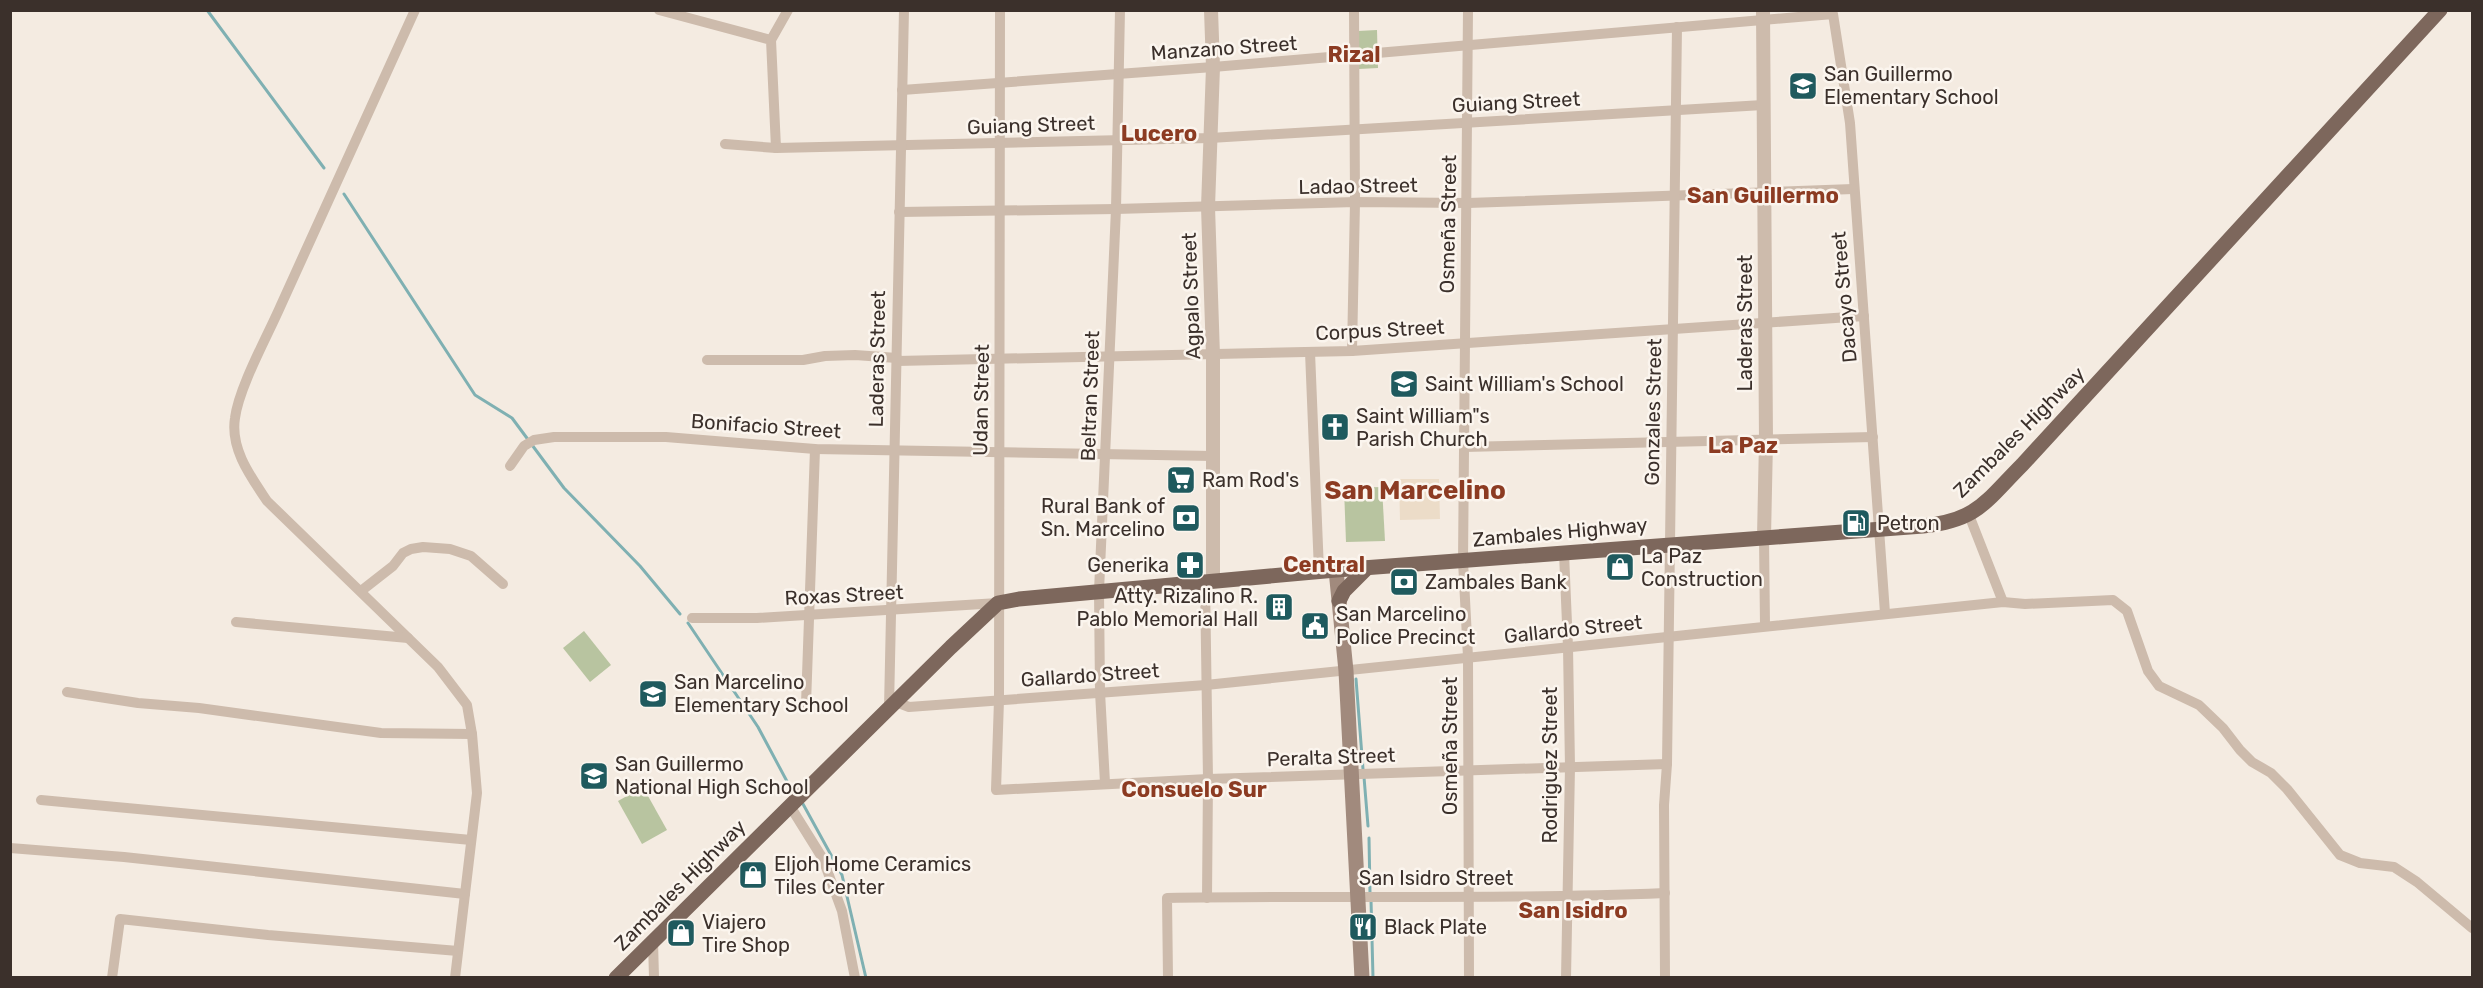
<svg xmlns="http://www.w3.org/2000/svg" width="2483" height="988" font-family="Rubik,sans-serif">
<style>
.green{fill:#b8c4a0}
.plaza{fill:#ecdcc8}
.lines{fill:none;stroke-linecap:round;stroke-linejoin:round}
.stream{stroke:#7fb0b2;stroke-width:3}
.minor{stroke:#cdbbac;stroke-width:10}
.tertiary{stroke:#cdbbac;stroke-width:14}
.secondary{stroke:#a18a7d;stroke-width:15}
.primary{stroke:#7d675c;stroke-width:15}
.labels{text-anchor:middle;stroke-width:5;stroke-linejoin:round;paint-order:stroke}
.street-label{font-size:20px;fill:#3b302b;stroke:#fbf5ee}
.poi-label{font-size:20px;fill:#3b302b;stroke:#fbf5ee;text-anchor:start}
.quarter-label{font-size:22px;font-weight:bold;fill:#8c3b22;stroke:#fbf5ee}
.district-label{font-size:26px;font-weight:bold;fill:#8c3b22;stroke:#fbf5ee}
</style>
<rect width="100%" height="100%" fill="#f4ebe1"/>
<g class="green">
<polygon points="1377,30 1378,68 1359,69 1358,31"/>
<polygon points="1382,487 1385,541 1346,542 1344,488"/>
<polygon points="584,631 611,665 590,682 563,648"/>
<polygon points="643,787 667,830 642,844 618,801"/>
</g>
<polygon class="plaza" points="1399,479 1439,479 1440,519 1400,520"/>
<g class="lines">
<g class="stream">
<polyline points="207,10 324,168"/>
<polyline points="344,194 475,395 512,418 564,488 640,566 680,614"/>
<polyline points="688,623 758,727 790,787"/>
<polyline points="1356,679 1363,769"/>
<polyline points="1364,777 1368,826"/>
<polyline points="803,804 842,875 866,978"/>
<polyline points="1369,838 1370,893"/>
<polyline points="1371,900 1373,978"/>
</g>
<g class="minor">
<path d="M 415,10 C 371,109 325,206 281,305 C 268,335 239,387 235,418 C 230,449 251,477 267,501 L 438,667 L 467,705 L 472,734 L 477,793 L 455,978"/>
<polyline points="659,10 771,40 776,148 1210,138 1763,105"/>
<polyline points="1000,10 999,700 996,790 1208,779 1667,764"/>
<polyline points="1468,10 1463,561 1468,657 1469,978"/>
<polyline points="771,40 788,10"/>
<polyline points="902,90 1213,67 1833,14 1850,123 1885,613"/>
<polyline points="725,144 776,148"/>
<polyline points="899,212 1116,209 1355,202 1468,203 1853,189"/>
<polyline points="1352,351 1355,202 1354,10"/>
<polyline points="1310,352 1319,571"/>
<polyline points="707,360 803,360 825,356 855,355 897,358"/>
<polyline points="897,361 1352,351 1864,316"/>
<polyline points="1464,447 1873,437"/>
<polyline points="510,466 524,446 534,440 554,437 666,437 815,449 1213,456"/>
<polyline points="1969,515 2003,602"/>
<polyline points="1764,537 1765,626"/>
<polyline points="1564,553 1568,647 1570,767 1566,978"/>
<polyline points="1205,582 1208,779 1207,898"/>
<polyline points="361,591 393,566 403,553 411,549 423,547 450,549 471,556 503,584"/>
<polyline points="692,618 757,618 998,603"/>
<polyline points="236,622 408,638"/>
<polyline points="67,692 138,703 199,708 381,733 472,734"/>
<polyline points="896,702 909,707 1206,685 2003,602 2025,604 2113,600 2127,611 2148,671 2159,686 2199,705 2223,728 2240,750 2252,762 2271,773 2287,789 2340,855 2360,863 2394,867 2417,882 2472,928"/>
<polyline points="806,704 815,449"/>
<polyline points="889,708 904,10"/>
<polyline points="1105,783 1100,692 1099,591 1116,209 1120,10"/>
<polyline points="41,800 471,840"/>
<polyline points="790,806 823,859 842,911 855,978"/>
<polyline points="10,848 124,857 465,894"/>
<polyline points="653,941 654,978"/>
<polyline points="112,978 120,919 268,935 458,951"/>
<path d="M 1168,978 L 1167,898 C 1333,895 1499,900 1665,893"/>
<polyline points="1665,978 1664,805 1667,764 1677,27"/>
</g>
<g class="tertiary">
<polyline points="1211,10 1213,67 1208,207 1213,355 1213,581"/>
<polyline points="1763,10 1766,441 1764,537"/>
</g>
<polyline class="secondary" points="1336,570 1346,671 1362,978"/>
<g class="primary">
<polyline points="1339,601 1344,591 1367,568"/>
<path d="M 616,978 L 951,647 L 998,603 L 1019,599 L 1336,570 L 1923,526 C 1978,520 1985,502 2022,465 L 2440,10"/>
</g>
</g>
<defs>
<g id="school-square" transform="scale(1.5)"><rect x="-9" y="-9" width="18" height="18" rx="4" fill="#1f5a5e" stroke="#fbf5ee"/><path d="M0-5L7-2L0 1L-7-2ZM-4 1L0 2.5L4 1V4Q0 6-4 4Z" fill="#fff"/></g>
<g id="church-square" transform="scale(1.5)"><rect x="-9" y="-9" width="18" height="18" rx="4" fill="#1f5a5e" stroke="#fbf5ee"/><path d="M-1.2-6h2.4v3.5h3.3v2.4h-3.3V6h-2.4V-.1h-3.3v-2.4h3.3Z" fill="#fff"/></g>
<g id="supermarket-square" transform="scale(1.5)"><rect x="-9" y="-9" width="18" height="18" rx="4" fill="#1f5a5e" stroke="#fbf5ee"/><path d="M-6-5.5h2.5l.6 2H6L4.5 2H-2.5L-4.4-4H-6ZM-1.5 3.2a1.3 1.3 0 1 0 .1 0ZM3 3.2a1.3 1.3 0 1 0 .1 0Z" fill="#fff"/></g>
<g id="bank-square" transform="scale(1.5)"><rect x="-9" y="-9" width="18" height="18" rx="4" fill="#1f5a5e" stroke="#fbf5ee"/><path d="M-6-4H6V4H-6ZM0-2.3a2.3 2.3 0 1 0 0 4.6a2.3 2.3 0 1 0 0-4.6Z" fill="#fff"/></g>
<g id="fuel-square" transform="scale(1.5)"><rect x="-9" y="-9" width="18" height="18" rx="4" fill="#1f5a5e" stroke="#fbf5ee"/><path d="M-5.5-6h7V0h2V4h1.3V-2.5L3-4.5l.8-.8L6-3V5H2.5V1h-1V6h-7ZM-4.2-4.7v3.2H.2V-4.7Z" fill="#fff"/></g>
<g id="pharmacy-square" transform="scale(1.5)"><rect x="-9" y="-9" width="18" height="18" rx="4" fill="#1f5a5e" stroke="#fbf5ee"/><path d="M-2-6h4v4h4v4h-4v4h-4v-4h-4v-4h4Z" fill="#fff"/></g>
<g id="shop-square" transform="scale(1.5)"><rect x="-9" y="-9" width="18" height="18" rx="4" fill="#1f5a5e" stroke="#fbf5ee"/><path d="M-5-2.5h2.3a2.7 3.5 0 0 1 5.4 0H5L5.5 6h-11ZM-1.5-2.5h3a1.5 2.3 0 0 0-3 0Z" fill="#fff"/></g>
<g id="building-square" transform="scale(1.5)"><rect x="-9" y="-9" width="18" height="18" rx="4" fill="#1f5a5e" stroke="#fbf5ee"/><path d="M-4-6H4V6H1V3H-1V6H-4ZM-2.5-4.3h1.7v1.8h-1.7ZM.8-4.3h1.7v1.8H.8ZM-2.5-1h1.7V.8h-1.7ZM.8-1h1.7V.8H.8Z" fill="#fff"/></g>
<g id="civic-square" transform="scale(1.5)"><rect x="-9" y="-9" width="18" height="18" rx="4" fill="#1f5a5e" stroke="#fbf5ee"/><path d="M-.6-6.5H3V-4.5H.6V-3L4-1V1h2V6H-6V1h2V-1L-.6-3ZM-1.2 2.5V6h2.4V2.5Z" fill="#fff"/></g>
<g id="restaurant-square" transform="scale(1.5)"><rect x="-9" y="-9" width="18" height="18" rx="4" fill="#1f5a5e" stroke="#fbf5ee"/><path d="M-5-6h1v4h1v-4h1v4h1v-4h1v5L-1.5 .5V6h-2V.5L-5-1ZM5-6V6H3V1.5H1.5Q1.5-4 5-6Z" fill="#fff"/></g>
</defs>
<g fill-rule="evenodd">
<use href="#school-square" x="1803" y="86"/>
<use href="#school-square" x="1404" y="384"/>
<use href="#church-square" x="1335" y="427"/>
<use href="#supermarket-square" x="1181" y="480"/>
<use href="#bank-square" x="1186" y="518"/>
<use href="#fuel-square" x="1856" y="523"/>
<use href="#pharmacy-square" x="1190" y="565"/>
<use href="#shop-square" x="1620" y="567"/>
<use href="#bank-square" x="1404" y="582"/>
<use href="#building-square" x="1279" y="607"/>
<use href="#civic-square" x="1315" y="626"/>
<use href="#school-square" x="653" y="694"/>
<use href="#school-square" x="594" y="776"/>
<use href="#shop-square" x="753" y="875"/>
<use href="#restaurant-square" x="1363" y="927"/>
<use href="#shop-square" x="681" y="933"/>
</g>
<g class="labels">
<g class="street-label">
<text transform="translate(1224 48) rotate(-4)" y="7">Manzano Street</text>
<text transform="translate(1516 102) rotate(-3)" y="7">Guiang Street</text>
<text transform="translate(1031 125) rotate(-2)" y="7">Guiang Street</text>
<text transform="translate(1358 186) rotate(-1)" y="7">Ladao Street</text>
<text transform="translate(1448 224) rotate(-89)" y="7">Osmeña Street</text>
<text transform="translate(1191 296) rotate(-92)" y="7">Agpalo Street</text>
<text transform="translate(1844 297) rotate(-95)" y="7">Dacayo Street</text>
<text transform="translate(1745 323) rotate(-90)" y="7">Laderas Street</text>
<text transform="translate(1380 330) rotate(-3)" y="7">Corpus Street</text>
<text transform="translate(877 359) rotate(-89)" y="7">Laderas Street</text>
<text transform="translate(1090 396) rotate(-88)" y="7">Beltran Street</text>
<text transform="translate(981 400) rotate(-89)" y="7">Udan Street</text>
<text transform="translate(1653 412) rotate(-89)" y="7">Gonzales Street</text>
<text transform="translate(766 426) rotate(4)" y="7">Bonifacio Street</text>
<text transform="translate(2019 432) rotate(-45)" y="7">Zambales Highway</text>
<text transform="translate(1560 532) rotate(-5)" y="7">Zambales Highway</text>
<text transform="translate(844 595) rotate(-3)" y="7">Roxas Street</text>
<text transform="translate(1573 629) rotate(-6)" y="7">Gallardo Street</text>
<text transform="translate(1090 675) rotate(-4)" y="7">Gallardo Street</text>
<text transform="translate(1450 746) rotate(-90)" y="7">Osmeña Street</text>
<text transform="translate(1331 757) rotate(-2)" y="7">Peralta Street</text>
<text transform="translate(1550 765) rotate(-90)" y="7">Rodriguez Street</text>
<text x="1436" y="885">San Isidro Street</text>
<text transform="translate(680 885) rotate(-45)" y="7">Zambales Highway</text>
</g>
<g class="poi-label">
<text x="1824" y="81">San Guillermo<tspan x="1824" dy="23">Elementary School</tspan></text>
<text x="1425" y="391">Saint William's School</text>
<text x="1356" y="423">Saint William"s<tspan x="1356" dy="23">Parish Church</tspan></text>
<text x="1202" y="487">Ram Rod's</text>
<text x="1165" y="513" text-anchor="end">Rural Bank of<tspan x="1165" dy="23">Sn. Marcelino</tspan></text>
<text x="1877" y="530">Petron</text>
<text x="1641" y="563">La Paz<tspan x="1641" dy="23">Construction</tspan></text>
<text x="1169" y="572" text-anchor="end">Generika</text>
<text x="1425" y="589">Zambales Bank</text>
<text x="1258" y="603" text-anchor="end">Atty. Rizalino R.<tspan x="1258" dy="23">Pablo Memorial Hall</tspan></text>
<text x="1336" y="621">San Marcelino<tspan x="1336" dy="23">Police Precinct</tspan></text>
<text x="674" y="689">San Marcelino<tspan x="674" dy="23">Elementary School</tspan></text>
<text x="615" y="771">San Guillermo<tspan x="615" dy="23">National High School</tspan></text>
<text x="774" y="871">Eljoh Home Ceramics<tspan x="774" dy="23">Tiles Center</tspan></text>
<text x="702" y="929">Viajero<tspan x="702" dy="23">Tire Shop</tspan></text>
<text x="1384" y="934">Black Plate</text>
</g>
<g class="quarter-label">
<text x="1354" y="62">Rizal</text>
<text x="1159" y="141">Lucero</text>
<text x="1763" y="203">San Guillermo</text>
<text x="1743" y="453">La Paz</text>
<text x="1324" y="572">Central</text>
<text x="1194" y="797">Consuelo Sur</text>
<text x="1573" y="918">San Isidro</text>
</g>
<g class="district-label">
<text x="1415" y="499">San Marcelino</text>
</g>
</g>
<rect width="2483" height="988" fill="none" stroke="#3b302b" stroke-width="24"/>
</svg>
